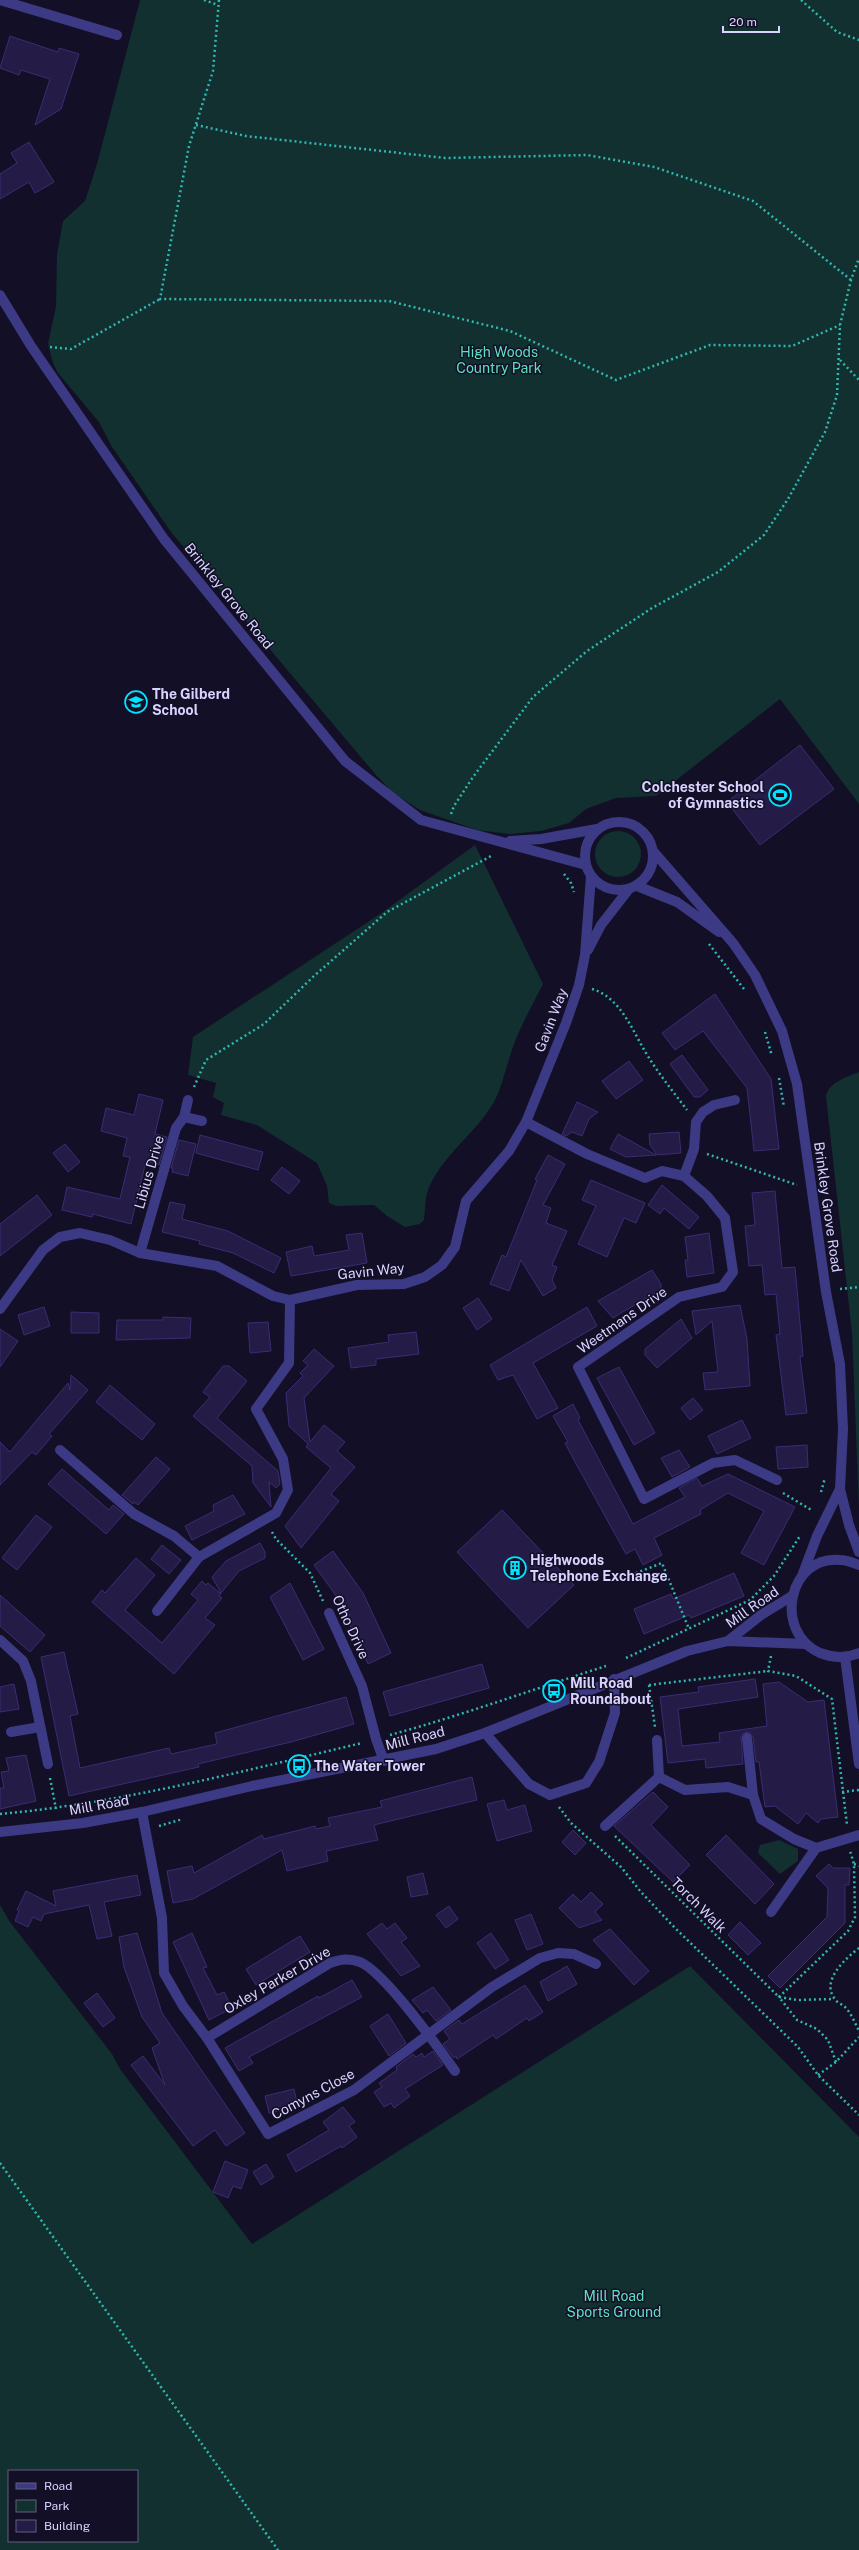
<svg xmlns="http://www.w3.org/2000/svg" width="859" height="2550" font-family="'Public Sans',sans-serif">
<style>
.green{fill:#12302f;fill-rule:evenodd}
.building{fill:#241b47;stroke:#3b2d73}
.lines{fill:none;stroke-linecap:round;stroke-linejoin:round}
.path{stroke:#2fb8b0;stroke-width:2.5;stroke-dasharray:2 3;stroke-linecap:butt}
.minor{stroke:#3d3a85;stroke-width:10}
.labels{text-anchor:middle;stroke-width:3;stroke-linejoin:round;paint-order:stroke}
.park-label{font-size:14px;fill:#5fe0c0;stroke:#130f26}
.street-label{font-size:14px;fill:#d9d4ff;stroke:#130f26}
.poi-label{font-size:14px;font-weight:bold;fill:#d9d4ff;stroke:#130f26;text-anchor:start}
</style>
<rect width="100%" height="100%" fill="#130f26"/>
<g class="green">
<polygon points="140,0 859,0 859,804 780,699 656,796 616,798 586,809 569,823 541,831 510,834 477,830 420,810 392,792 376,775 171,532 112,447 99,422 58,373 53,363 48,344 56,306 57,254 63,221 85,201 97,164"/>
<circle cx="618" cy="854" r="23"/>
<path d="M 475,845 L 543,984 C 533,1004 521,1025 513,1047 C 506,1066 503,1085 494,1102 C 475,1135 440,1156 427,1193 C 425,1201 425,1211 424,1220 L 420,1224 L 405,1227 L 387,1216 L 374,1205 L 336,1206 L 329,1203 L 327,1186 L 317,1163 L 257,1125 L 221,1115 L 224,1103 L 213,1097 L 216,1083 L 188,1075 L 193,1037 L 380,914 Z"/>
<path d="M 859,1072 L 859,1508 L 852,1333 L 826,1096 C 829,1082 847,1077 859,1072 Z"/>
<polygon points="779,1840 798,1849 798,1861 780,1874 758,1853 760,1845"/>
<path d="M 0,1905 L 10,1922 L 112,2054 L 120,2069 L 252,2244 L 690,1966 L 859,2137 L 859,2550 L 0,2550 ZM 9,2471 L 137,2471 L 137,2541 L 9,2541 Z"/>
</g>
<g class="building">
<polygon points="10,36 58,52 59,48 79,54 61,109 35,125 50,79 21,70 19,75 0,68"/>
<polygon points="29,142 54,182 35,193 29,182 0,199 0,174 17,163 11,153"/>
<polygon points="800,745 834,789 760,845 727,802"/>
<polygon points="715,994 771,1079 779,1149 754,1151 747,1088 703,1031 675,1050 662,1033"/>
<polygon points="682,1055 708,1090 700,1097 694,1097 670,1064"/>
<polygon points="629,1061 643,1080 616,1099 602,1081"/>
<polygon points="139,1094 163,1100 155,1134 167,1137 159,1165 146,1161 131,1224 93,1214 92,1217 62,1210 67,1187 120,1199 130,1157 123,1156 127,1138 101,1131 106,1108 134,1115"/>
<polygon points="577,1102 598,1112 589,1119 582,1136 572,1132 566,1136 562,1134"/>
<polygon points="679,1132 681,1153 657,1155 650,1145 649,1134"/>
<polygon points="618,1134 656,1155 626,1157 610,1149"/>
<polygon points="200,1135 263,1152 258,1170 196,1153"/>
<polygon points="179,1140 196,1144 188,1176 172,1172 173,1168 171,1168"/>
<polygon points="65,1144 80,1162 68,1172 53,1153"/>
<polygon points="548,1155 565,1164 543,1205 551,1208 546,1223 567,1231 552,1265 557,1267 552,1280 556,1288 543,1296 521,1260 509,1291 490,1284 502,1255 506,1257 537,1180 535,1179"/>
<polygon points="282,1167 300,1181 289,1194 271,1180"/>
<polygon points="591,1180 645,1203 636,1223 624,1218 607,1257 578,1244 596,1206 582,1200"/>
<polygon points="662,1185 699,1217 689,1229 664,1208 660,1214 648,1205"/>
<polygon points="775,1191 782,1268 795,1267 803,1356 800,1357 807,1413 786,1415 776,1335 780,1334 776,1294 765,1295 762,1265 749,1266 745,1226 755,1225 752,1193"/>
<polygon points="37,1195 52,1215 0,1256 0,1224"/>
<polygon points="170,1202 185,1205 182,1219 228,1231 281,1258 274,1273 233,1253 199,1244 200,1241 162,1232"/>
<polygon points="362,1233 367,1263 291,1276 286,1252 312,1246 314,1256 349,1250 346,1235"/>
<polygon points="709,1233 714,1273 687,1277 685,1260 688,1260 685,1237"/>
<polygon points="652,1270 661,1284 661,1290 621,1313 613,1318 598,1301"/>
<polygon points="478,1298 492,1319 477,1330 463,1308"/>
<polygon points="740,1305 747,1339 750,1386 705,1390 703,1373 718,1372 712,1321 696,1335 692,1311"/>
<polygon points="44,1307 50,1326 24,1335 18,1315"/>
<polygon points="587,1307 597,1326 533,1363 558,1408 537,1419 513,1375 498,1380 490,1365"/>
<polygon points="71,1312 99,1313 99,1333 71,1333"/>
<polygon points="163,1317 191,1318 190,1338 116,1340 117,1320 163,1320"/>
<polygon points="681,1319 692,1338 657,1368 645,1355 645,1349"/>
<polygon points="268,1322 271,1351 250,1353 248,1323"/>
<polygon points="0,1329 18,1341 0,1367"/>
<polygon points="416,1332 419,1354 376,1359 376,1365 351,1368 348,1348 389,1342 388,1335"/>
<polygon points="314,1349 334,1366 304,1398 310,1442 324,1425 345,1442 337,1451 355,1467 331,1494 339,1501 301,1548 285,1526 331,1468 306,1447 308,1444 289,1426 286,1393 303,1376 300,1373 308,1365 303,1361"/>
<polygon points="223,1366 229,1366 247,1381 217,1418 278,1471 280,1484 276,1488 269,1482 271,1507 253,1483 252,1466 193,1416 210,1397 203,1392"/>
<polygon points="619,1367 655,1433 634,1445 597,1378"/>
<polygon points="71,1375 88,1390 49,1434 52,1436 36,1455 32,1452 0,1485 0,1442 10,1452 68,1383 70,1390"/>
<polygon points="110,1385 155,1424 142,1440 96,1402"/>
<polygon points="693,1398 703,1410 690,1420 681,1408"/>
<polygon points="573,1404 580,1418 578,1420 633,1524 685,1497 679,1488 697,1478 702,1486 728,1474 795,1507 764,1565 741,1553 764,1511 728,1493 700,1510 701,1514 654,1538 662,1555 643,1565 635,1549 626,1554 574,1460 565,1443 568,1442 553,1416"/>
<polygon points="742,1420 751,1438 717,1454 708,1436"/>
<polygon points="807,1445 808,1467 778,1469 776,1447"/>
<polygon points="679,1450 690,1467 672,1477 661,1458"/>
<polygon points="156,1457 170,1469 138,1505 134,1502 133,1504 122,1495"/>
<polygon points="62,1469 109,1510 113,1505 124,1514 106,1534 48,1484"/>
<polygon points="233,1495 245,1514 192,1540 185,1526 214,1511 213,1505"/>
<polygon points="502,1510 574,1585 528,1628 457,1552"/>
<polygon points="36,1515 52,1527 17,1570 2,1558"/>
<polygon points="260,1543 265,1552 265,1558 239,1571 221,1593 212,1577 226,1561"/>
<polygon points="162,1545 181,1560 169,1574 151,1559"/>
<polygon points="333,1551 363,1593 391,1653 368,1664 346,1617 350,1615 314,1565"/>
<polygon points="136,1558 155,1575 125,1610 162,1643 198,1600 191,1594 202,1581 206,1585 208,1583 221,1594 219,1596 222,1598 205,1618 215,1625 174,1674 92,1602 102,1590 105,1593"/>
<polygon points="734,1573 744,1596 691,1618 689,1615 644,1634 634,1609 671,1594 673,1599"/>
<polygon points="290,1583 324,1649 303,1660 270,1597"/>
<polygon points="0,1595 45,1635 30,1652 0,1626"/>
<polygon points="64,1652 78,1714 70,1716 80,1768 169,1748 171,1754 217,1744 215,1733 346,1697 354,1724 291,1742 198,1764 199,1767 69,1796 41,1657"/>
<polygon points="482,1664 489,1688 390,1716 383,1692"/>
<polygon points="755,1679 758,1697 678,1709 682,1746 720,1742 719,1733 767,1726 763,1684 779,1682 808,1702 824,1700 838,1817 821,1819 818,1823 806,1813 798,1824 775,1806 765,1807 759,1762 756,1762 753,1737 749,1732 744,1733 741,1736 743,1764 706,1768 705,1759 668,1763 660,1697 699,1692 698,1687"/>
<polygon points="14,1684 19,1709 0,1712 0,1687"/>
<polygon points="26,1755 36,1801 0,1809 0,1788 4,1788 1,1772 9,1771 6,1758"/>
<polygon points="472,1777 477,1800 374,1825 378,1840 326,1851 328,1861 287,1871 282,1850 193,1899 173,1903 167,1871 192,1866 194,1873 262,1835 264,1839 315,1826 316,1829 330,1826 328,1818 382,1807 380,1801"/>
<polygon points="653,1792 668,1807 651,1825 690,1865 673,1882 614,1826"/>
<polygon points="504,1800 507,1810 525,1805 532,1831 497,1841 487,1804"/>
<polygon points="573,1830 586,1843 575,1855 562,1842"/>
<polygon points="726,1835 774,1884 755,1904 706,1855"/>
<polygon points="829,1864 833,1868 850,1868 849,1885 845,1885 845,1923 780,1988 768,1976 827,1917 828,1888 816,1876"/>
<polygon points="423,1873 428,1894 411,1897 407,1877"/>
<polygon points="137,1875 141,1895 104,1902 112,1936 97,1939 89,1905 44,1914 41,1921 33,1917 28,1927 15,1921 19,1911 17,1910 26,1891 56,1906 53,1891"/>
<polygon points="591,1892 603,1904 595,1912 602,1920 579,1928 559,1908 573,1894 581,1902"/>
<polygon points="449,1906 458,1919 446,1928 436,1915"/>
<polygon points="531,1914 543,1944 527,1950 515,1920"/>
<polygon points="740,1922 761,1943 748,1955 728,1935"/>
<polygon points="382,1923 387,1929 395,1923 407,1938 401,1942 420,1966 401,1976 367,1934"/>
<polygon points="610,1929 649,1971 634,1985 593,1940"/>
<polygon points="137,1933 162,2013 245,2133 226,2146 215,2130 193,2146 131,2065 143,2056 165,2085 152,2048 160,2043 142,2017 124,1967 119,1937"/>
<polygon points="192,1933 207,1967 203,1968 217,1995 224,1992 232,2008 209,2020 173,1942"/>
<polygon points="491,1933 509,1960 495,1969 477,1943"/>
<polygon points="300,1936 310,1952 256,1985 246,1969"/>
<polygon points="567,1966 577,1984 548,2001 540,1982"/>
<polygon points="352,1980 362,1997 249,2057 253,2063 239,2071 225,2048 318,1996 319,1998"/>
<polygon points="525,1985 543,2012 529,2021 527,2018 496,2039 493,2035 457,2059 456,2056 454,2058 443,2044 450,2039 444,2031 459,2020 462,2024"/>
<polygon points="433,1987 451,2010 436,2021 427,2010 423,2013 412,2000"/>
<polygon points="97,1993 115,2018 103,2027 84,2003"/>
<polygon points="388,2014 406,2043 389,2056 370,2026"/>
<polygon points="433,2051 443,2065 405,2089 410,2096 394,2108 391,2103 384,2107 374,2092 382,2087 379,2083 397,2070 396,2067 413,2054 416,2057 422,2053 424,2057"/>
<polygon points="294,2089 298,2107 269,2113 265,2096"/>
<polygon points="343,2107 355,2122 349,2126 357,2137 342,2148 341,2146 296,2172 287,2155 329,2130 323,2122"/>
<polygon points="225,2161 248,2170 241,2189 233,2186 228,2198 213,2192"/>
<polygon points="266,2164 274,2177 261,2185 253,2172"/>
</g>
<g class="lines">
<g class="path">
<polyline points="204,0 218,5"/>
<polyline points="219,0 213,71 189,146 160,299 389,301 510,331 616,380 710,345 792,346 840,325"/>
<polyline points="801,0 837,32 859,40"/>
<polyline points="196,125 246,136 445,158 587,155 654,167 753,201 851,280"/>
<polyline points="50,347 71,349 160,299"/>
<polyline points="840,360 859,380"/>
<polyline points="451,814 454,806 473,777 533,697 587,651 652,608 718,572 764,535 788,499 825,432 837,395 840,325 851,280 859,258"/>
<polyline points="564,874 571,883 574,892"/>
<polyline points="709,944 744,989"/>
<path d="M 592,989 C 623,998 634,1036 651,1061 C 662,1078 675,1094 687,1110"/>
<polyline points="765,1032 772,1056"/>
<polyline points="779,1078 784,1107"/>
<polyline points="194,1087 206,1060 264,1024 314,976 387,912 493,855"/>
<polyline points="707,1154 797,1185"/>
<polyline points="840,1289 859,1287"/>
<polyline points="821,1492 825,1478"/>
<polyline points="783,1493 813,1511"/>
<polyline points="272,1532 276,1539 310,1573 323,1601"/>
<polyline points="631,1575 662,1563 689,1629"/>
<polyline points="771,1656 768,1671 796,1676 832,1699 847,1825"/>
<polyline points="626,1658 750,1600 774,1576 800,1536"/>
<polyline points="649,1685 768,1671"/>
<polyline points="649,1685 655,1727"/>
<path d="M 390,1735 C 463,1715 534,1689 606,1666"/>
<polyline points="50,1778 56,1809"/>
<polyline points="842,1792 859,1790"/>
<polyline points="559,1807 571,1823 621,1867 641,1892 675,1928 798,2047 818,2075 859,2115"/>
<path d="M 0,1814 C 122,1803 243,1771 362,1743"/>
<polyline points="159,1826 183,1819"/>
<polyline points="615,1836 779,1997 797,2000 834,1999"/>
<polyline points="854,1864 859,1866"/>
<path d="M 859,1948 C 846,1958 820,1981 835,1999 C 837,2003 842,2004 845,2007 C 851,2013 855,2023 859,2031"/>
<polyline points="836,2062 828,2040 817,2029 797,2020 779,1997 848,1931 855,1917 854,1864 850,1851"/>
<polyline points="818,2075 836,2062 859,2037"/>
<polyline points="0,2163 278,2550"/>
</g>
<g class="minor">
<polyline points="0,0 117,35"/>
<polyline points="0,295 31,346 164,539 345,761 421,820 586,865"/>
<circle cx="619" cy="856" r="34"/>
<polyline points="510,841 541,839 597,829"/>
<polyline points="653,851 733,943 755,975 782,1031 797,1084 826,1292 840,1364 843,1429 840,1489 849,1525 859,1552"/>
<polyline points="637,886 677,902 719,932"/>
<polyline points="588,950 601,925 629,889"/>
<polyline points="184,1117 202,1121"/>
<polyline points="526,1122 587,1154 645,1178 662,1171 684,1176 707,1196 725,1218 733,1272 722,1287 679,1297 578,1367 644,1499 713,1463 735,1460 777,1480"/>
<polyline points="684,1176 694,1149 696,1122 703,1112 714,1105 735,1100"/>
<polyline points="140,1253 176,1128 184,1117 188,1100"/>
<polyline points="0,1309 43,1250 60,1237 80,1233 110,1240 140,1253 217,1266 273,1296 290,1300 357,1285 404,1284 425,1277 442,1265 455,1247 466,1201 509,1151 526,1122 566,1023 579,985 585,955 591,876"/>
<polyline points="60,1450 134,1514 174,1536 199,1557"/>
<path d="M 859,1565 C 853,1563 847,1560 841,1560 C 789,1554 772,1631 820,1653 C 833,1658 847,1658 859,1653"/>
<polyline points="802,1576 817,1536 840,1489"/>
<polyline points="157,1611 199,1557 276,1513 288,1490 283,1459 256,1409 289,1363 290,1300"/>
<polyline points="329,1613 362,1686 376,1739 384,1761"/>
<polyline points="0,1640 23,1661 31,1681 48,1764"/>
<polyline points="728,1641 761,1615 792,1596"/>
<polyline points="845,1657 859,1764"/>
<polyline points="11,1732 40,1727"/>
<polyline points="485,1733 529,1784 550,1795 586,1783 599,1762 615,1713 614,1679"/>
<polyline points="747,1738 753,1795"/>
<polyline points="659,1777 685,1790 728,1787 753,1795 761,1819 794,1839 816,1848 859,1835"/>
<path d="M 142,1812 L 162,1918 L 164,1973 L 183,2006 L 207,2038 L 330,1963 C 341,1959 349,1958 360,1962 C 384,1972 438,2047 455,2071"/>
<polyline points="605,1826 659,1777 657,1740"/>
<polyline points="0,1832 83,1823 142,1812 252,1786 436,1749 485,1733 687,1651 728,1641 806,1644"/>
<polyline points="771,1912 816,1848"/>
<polyline points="207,2038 268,2134 354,2090 492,1987 540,1958 558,1953 574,1954 596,1964"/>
</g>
</g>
<defs>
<g id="school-ring" transform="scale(1.15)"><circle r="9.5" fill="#130f26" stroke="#00e5ff" stroke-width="1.5"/><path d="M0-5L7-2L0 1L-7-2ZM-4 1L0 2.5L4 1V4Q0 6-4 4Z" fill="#00e5ff"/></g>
<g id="stadium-ring" transform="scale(1.15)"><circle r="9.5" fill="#130f26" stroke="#00e5ff" stroke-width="1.5"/><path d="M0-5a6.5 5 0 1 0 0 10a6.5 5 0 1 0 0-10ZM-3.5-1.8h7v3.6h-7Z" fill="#00e5ff"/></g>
<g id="building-ring" transform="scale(1.15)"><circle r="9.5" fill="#130f26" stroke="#00e5ff" stroke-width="1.5"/><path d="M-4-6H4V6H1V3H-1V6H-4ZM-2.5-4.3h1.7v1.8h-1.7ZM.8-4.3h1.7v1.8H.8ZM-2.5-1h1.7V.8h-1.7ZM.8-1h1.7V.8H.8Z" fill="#00e5ff"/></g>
<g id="bus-ring" transform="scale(1.15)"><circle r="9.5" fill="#130f26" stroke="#00e5ff" stroke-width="1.5"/><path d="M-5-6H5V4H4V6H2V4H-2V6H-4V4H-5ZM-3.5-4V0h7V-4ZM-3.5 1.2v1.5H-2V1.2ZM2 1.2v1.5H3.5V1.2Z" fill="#00e5ff"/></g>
</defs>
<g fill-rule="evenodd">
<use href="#school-ring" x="136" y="702"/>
<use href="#stadium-ring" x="780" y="795"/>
<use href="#building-ring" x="515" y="1568"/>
<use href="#bus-ring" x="554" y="1691"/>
<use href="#bus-ring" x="299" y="1766"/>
</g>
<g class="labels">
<g class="park-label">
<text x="499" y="357">High Woods<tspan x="499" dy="16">Country Park</tspan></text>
<text x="614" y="2301">Mill Road<tspan x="614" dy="16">Sports Ground</tspan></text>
</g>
<g class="street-label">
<text transform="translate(229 596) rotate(51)" y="5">Brinkley Grove Road</text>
<text transform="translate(551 1020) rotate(-69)" y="5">Gavin Way</text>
<text transform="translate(149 1172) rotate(-74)" y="5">Libius Drive</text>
<text transform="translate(828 1207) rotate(82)" y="5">Brinkley Grove Road</text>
<text transform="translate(371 1271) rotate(-6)" y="5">Gavin Way</text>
<text transform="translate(622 1320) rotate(-35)" y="5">Weetmans Drive</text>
<text transform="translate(752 1607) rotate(-35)" y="5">Mill Road</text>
<text transform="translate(351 1627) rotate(65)" y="5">Otho Drive</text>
<text transform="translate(415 1738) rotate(-14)" y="5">Mill Road</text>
<text transform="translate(99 1805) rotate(-10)" y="5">Mill Road</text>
<text transform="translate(699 1905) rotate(45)" y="5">Torch Walk</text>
<text transform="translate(277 1980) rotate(-30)" y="5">Oxley Parker Drive</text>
<text transform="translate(313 2094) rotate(-28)" y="5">Comyns Close</text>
</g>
<g class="poi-label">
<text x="152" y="699">The Gilberd<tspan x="152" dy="16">School</tspan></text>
<text x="764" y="792" text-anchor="end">Colchester School<tspan x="764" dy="16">of Gymnastics</tspan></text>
<text x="530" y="1565">Highwoods<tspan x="530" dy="16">Telephone Exchange</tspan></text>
<text x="570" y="1688">Mill Road<tspan x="570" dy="16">Roundabout</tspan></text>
<text x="314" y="1771">The Water Tower</text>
</g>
</g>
<rect x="8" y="2470" width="130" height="72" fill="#130f26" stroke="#625e7d"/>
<rect x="16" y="2483" width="20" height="6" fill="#3d3a85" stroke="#625e7d"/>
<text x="44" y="2490" font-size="12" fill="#d9d4ff">Road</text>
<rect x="16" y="2500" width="20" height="12" fill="#12302f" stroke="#625e7d"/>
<text x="44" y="2510" font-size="12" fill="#d9d4ff">Park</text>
<rect x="16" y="2520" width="20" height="12" fill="#241b47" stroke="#625e7d"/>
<text x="44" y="2530" font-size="12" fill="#d9d4ff">Building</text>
<path d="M723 26v6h56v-6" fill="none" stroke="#d9d4ff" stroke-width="2"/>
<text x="729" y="26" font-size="12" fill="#d9d4ff" stroke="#130f26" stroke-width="3" paint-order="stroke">20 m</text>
</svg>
